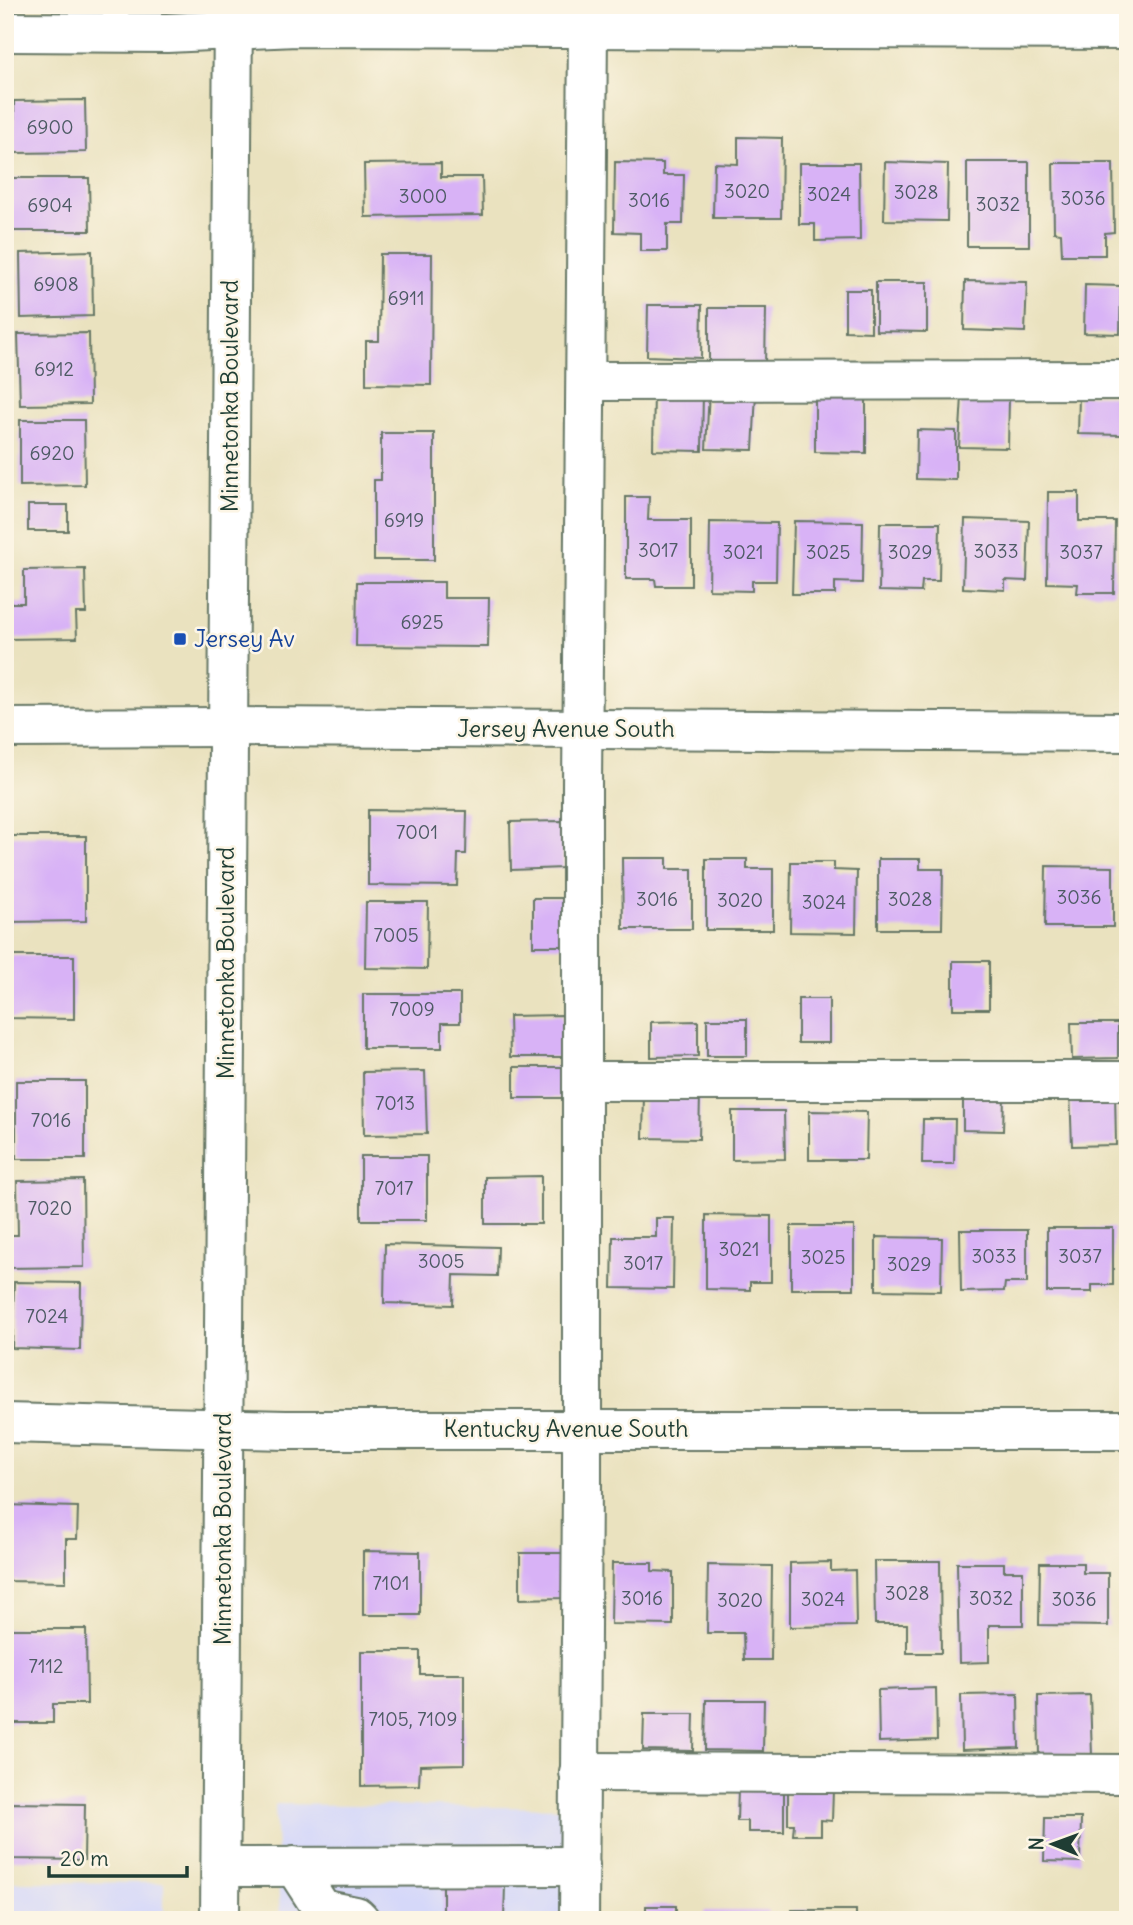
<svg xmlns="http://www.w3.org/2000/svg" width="1133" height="1925" font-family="Delius,sans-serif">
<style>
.built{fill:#d5d8f9}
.building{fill:#d8b2f6}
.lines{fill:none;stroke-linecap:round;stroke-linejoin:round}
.minor-casing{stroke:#667765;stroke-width:42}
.major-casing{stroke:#667765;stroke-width:42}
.minor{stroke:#fff;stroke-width:38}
.major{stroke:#fff;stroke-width:38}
.transit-dot{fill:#1a4fb4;stroke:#fcf5e5;stroke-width:2.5}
.labels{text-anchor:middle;stroke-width:5;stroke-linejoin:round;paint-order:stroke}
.number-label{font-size:19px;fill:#4d5a64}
.street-label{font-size:23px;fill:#1f3d34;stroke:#fcf5e5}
.transit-label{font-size:23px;fill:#164399;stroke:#fcf5e5;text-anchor:start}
</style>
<rect width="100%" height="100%" fill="#fcf5e5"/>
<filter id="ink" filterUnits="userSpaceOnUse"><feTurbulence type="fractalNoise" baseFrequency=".0143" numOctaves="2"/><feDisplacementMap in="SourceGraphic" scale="14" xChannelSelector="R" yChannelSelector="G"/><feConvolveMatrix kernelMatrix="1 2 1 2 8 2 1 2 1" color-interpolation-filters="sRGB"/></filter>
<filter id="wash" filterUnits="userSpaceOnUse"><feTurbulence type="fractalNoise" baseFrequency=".00686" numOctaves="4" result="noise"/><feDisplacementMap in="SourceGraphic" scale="28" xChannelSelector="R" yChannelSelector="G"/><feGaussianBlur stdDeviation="1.57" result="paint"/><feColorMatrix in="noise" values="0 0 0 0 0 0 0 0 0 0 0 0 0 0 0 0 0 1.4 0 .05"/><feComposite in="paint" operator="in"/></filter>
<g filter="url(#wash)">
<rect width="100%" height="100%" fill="#eae2bf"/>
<g class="built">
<polygon points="275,1804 570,1808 569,1920 280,1920"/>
<polygon points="5,1882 164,1883 164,1920 5,1920"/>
</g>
<g id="blocks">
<g class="building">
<polygon points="85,100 86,152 15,153 14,101"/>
<polygon points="738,137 782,138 781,218 713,218 714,163 738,164"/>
<polygon points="615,162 663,163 663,175 684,175 683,224 667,224 667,251 640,251 640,233 614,232"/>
<polygon points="885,162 948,164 947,221 884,220"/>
<rect x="967" y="162" width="62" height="84"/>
<polygon points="441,163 441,177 482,177 483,215 365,217 364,164"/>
<polygon points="799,163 859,163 860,240 815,241 815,224 799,224"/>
<polygon points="1053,163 1113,163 1114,232 1105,233 1105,255 1062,255 1061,233 1054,232"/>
<polygon points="10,178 89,178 90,231 11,231"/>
<polygon points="92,251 93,316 21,318 20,253"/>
<polygon points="380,254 432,254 431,385 366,384 366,341 379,341"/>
<polygon points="965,281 1027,282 1025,332 964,330"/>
<polygon points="876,282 927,282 927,332 876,331"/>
<polygon points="1085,285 1121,286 1120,334 1084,333"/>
<polygon points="845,290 871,290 871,332 845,331"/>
<polygon points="648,305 702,305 701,358 647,356"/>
<polygon points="709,308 766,308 765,367 709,367"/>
<polygon points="89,333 90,404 20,405 18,334"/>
<polygon points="654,391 703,391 702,451 653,450"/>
<polygon points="709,391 756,393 753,450 706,449"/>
<polygon points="815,393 866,393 866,453 815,452"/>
<polygon points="962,396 1009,398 1008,448 959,447"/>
<polygon points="1079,396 1123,396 1122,435 1078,434"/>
<polygon points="20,420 84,420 85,485 20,486"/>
<polygon points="917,430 956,431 956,480 916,479"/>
<polygon points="381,433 434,433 434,560 374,560 374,480 381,480"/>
<polygon points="1048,492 1079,492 1079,521 1115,521 1114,593 1077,593 1078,584 1047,583"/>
<polygon points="626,497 649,497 648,520 691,520 691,586 656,586 655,579 626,579"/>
<rect x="28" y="505" width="40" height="26"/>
<polygon points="965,519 1029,521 1027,581 1005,580 1005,590 963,588"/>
<polygon points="794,521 863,522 862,583 835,582 835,594 792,594"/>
<polygon points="710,522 777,523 776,581 752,581 752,591 709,590"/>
<polygon points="880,523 940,523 939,581 922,581 921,592 879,591"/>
<polygon points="85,569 86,613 76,613 77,638 5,639 5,603 24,603 24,570"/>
<polygon points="357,582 444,582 444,598 489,598 488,647 356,646"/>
<polygon points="368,810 467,811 466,854 458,854 457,886 368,885"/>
<polygon points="562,821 563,868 511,870 510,822"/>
<polygon points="5,836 86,836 86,921 5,922"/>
<polygon points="622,858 667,858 667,869 692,869 692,929 623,929"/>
<polygon points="706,859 747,859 747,869 773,869 773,930 706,930"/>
<polygon points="878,859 920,859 920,869 943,869 942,929 878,929"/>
<polygon points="791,862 834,862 834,870 857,871 856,933 790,932"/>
<polygon points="1046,866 1113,867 1113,927 1045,927"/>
<rect x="533" y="898" width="34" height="48"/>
<polygon points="366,902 428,902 427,969 365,968"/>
<polygon points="5,956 74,956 74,1019 5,1018"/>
<rect x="953" y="961" width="36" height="48"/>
<polygon points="363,994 460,994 460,1023 442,1023 442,1048 363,1048"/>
<rect x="798" y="999" width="31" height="44"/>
<polygon points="562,1015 562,1057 510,1057 509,1016"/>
<rect x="707" y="1019" width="40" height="37"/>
<polygon points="698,1021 698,1056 651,1057 651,1022"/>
<polygon points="1071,1023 1118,1023 1118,1058 1072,1059"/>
<rect x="514" y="1067" width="51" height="31"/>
<polygon points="425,1071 427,1134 364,1135 363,1072"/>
<rect x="16" y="1081" width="69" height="78"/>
<polygon points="1115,1090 1116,1145 1072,1146 1070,1091"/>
<polygon points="644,1094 700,1095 699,1139 643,1138"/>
<polygon points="963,1095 1004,1096 1003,1131 963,1130"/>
<polygon points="732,1111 784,1111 785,1159 732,1160"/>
<polygon points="809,1111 867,1112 866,1160 809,1160"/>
<polygon points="923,1119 955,1119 954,1164 922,1164"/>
<rect x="361" y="1156" width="66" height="64"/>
<polygon points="541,1176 541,1224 485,1224 485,1177"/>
<polygon points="83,1180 84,1267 5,1268 5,1235 18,1235 17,1181"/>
<polygon points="706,1215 771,1216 771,1282 750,1282 750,1290 706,1289"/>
<polygon points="656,1218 674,1218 673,1289 612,1288 613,1237 656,1237"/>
<rect x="791" y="1226" width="63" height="63"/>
<polygon points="1047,1228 1113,1228 1113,1285 1092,1285 1092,1292 1047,1292"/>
<polygon points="960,1230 1027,1230 1027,1283 1005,1283 1004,1291 961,1292"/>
<polygon points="876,1237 942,1238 941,1291 876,1290"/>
<polygon points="385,1244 498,1247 497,1276 454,1275 453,1305 384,1303"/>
<polygon points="14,1282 81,1283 80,1350 12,1348"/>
<polygon points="5,1505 78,1507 77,1539 66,1539 66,1582 6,1581"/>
<polygon points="363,1551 420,1552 420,1615 363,1615"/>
<polygon points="520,1553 563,1553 563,1598 520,1599"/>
<polygon points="874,1561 940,1561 941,1653 907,1653 907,1624 875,1624"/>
<polygon points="831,1562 831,1571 855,1570 856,1626 790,1627 790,1563"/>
<polygon points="612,1563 652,1563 652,1571 673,1572 673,1625 611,1624"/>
<polygon points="957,1563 1004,1563 1004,1571 1023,1571 1023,1625 989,1625 989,1662 959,1663"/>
<polygon points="1040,1563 1083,1563 1083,1573 1108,1573 1108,1626 1039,1625"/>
<polygon points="708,1565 772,1566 771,1660 744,1660 743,1633 707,1633"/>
<polygon points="5,1629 86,1629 87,1704 53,1704 53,1723 5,1723"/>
<polygon points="361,1651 420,1651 420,1674 464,1674 464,1764 420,1765 419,1785 361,1786"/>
<polygon points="936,1688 937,1740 879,1742 878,1690"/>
<polygon points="1018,1694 1019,1748 962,1750 961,1695"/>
<polygon points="1090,1695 1092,1756 1039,1757 1038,1696"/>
<polygon points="706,1700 764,1700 763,1751 705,1750"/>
<polygon points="644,1714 694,1714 693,1751 643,1750"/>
<polygon points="738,1789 784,1790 784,1832 748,1832 748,1821 737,1821"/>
<polygon points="788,1789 833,1789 832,1821 821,1820 821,1835 793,1835 794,1824 788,1824"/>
<polygon points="10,1803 85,1804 84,1860 9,1859"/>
<polygon points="1045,1818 1081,1818 1080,1862 1044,1861"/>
<polygon points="443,1883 505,1884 504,1920 443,1920"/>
<rect x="646" y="1906" width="30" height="14"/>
<polygon points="792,1910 856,1910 856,1920 791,1920"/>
<rect x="704" y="1911" width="64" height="9"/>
<rect x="977" y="1916" width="52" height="4"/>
</g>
</g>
</g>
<g filter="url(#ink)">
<use href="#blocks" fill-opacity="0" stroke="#667765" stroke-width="2"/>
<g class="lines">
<g class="minor-casing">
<g id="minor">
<polyline points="5,32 167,33 296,27 1128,30"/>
<polyline points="586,381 1128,380"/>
<polyline points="5,728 227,727 1128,732"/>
<polyline points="582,1081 1128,1081"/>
<polyline points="5,1423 286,1430 1128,1430"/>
<polyline points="579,1772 1128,1774"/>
<polyline points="294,1866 329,1920"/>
<polyline points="221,1867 580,1866"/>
<polyline points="321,1920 322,1909 356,1916 360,1920"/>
<polyline points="579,1920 582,1482 582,786 588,28"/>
</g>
</g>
<g class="major-casing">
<polyline id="major" points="220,1920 233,5"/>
</g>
<use href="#minor" class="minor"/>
<use href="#major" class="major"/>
</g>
</g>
<rect class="transit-dot" x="173" y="632" width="14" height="14" rx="3.5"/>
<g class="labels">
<g class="number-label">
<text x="50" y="134">6900</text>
<text x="747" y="198">3020</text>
<text x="916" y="199">3028</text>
<text x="829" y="201">3024</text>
<text x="423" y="203">3000</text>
<text x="1083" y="205">3036</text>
<text x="649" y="207">3016</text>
<text x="998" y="211">3032</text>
<text x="50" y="212">6904</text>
<text x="56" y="291">6908</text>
<text x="406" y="305">6911</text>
<text x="54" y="376">6912</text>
<text x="52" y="460">6920</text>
<text x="404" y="527">6919</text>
<text x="658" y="557">3017</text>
<text x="996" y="558">3033</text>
<text x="743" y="559">3021</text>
<text x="828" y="559">3025</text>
<text x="910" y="559">3029</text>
<text x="1081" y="559">3037</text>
<text x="422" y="629">6925</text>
<text x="417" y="839">7001</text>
<text x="1079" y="904">3036</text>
<text x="657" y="906">3016</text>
<text x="910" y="906">3028</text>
<text x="740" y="907">3020</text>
<text x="824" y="909">3024</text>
<text x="396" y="942">7005</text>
<text x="412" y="1016">7009</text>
<text x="395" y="1110">7013</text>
<text x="51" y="1127">7016</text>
<text x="394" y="1195">7017</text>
<text x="50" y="1215">7020</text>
<text x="739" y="1256">3021</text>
<text x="994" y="1263">3033</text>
<text x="1080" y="1263">3037</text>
<text x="823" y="1264">3025</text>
<text x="441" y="1268">3005</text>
<text x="643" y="1270">3017</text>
<text x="909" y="1271">3029</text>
<text x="47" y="1323">7024</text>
<text x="391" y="1590">7101</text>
<text x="907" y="1600">3028</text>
<text x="642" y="1605">3016</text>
<text x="991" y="1605">3032</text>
<text x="823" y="1606">3024</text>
<text x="1074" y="1606">3036</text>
<text x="740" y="1607">3020</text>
<text x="46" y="1673">7112</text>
<text x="413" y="1726">7105, 7109</text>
</g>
<g class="street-label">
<text transform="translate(230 396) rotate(-90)" y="8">Minnetonka Boulevard</text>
<text x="566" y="737">Jersey Avenue South</text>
<text transform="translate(226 963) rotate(-90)" y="8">Minnetonka Boulevard</text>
<text x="566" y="1437">Kentucky Avenue South</text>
<text transform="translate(223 1529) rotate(-90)" y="8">Minnetonka Boulevard</text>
</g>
<g class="transit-label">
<text x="194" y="647">Jersey Av</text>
</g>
</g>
<rect width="1133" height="1925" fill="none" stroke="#fcf5e5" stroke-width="28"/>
<g transform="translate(1053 1844) rotate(271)" stroke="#fcf5e5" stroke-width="5" paint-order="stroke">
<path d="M0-5L12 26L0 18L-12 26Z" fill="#1f3d34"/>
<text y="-10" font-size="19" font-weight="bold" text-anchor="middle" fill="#1f3d34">N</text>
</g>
<path d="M49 1866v10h138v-10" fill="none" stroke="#1f3d34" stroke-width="3.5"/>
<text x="60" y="1866" font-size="21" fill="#1f3d34" stroke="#fcf5e5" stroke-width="5" paint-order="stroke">20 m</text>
</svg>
